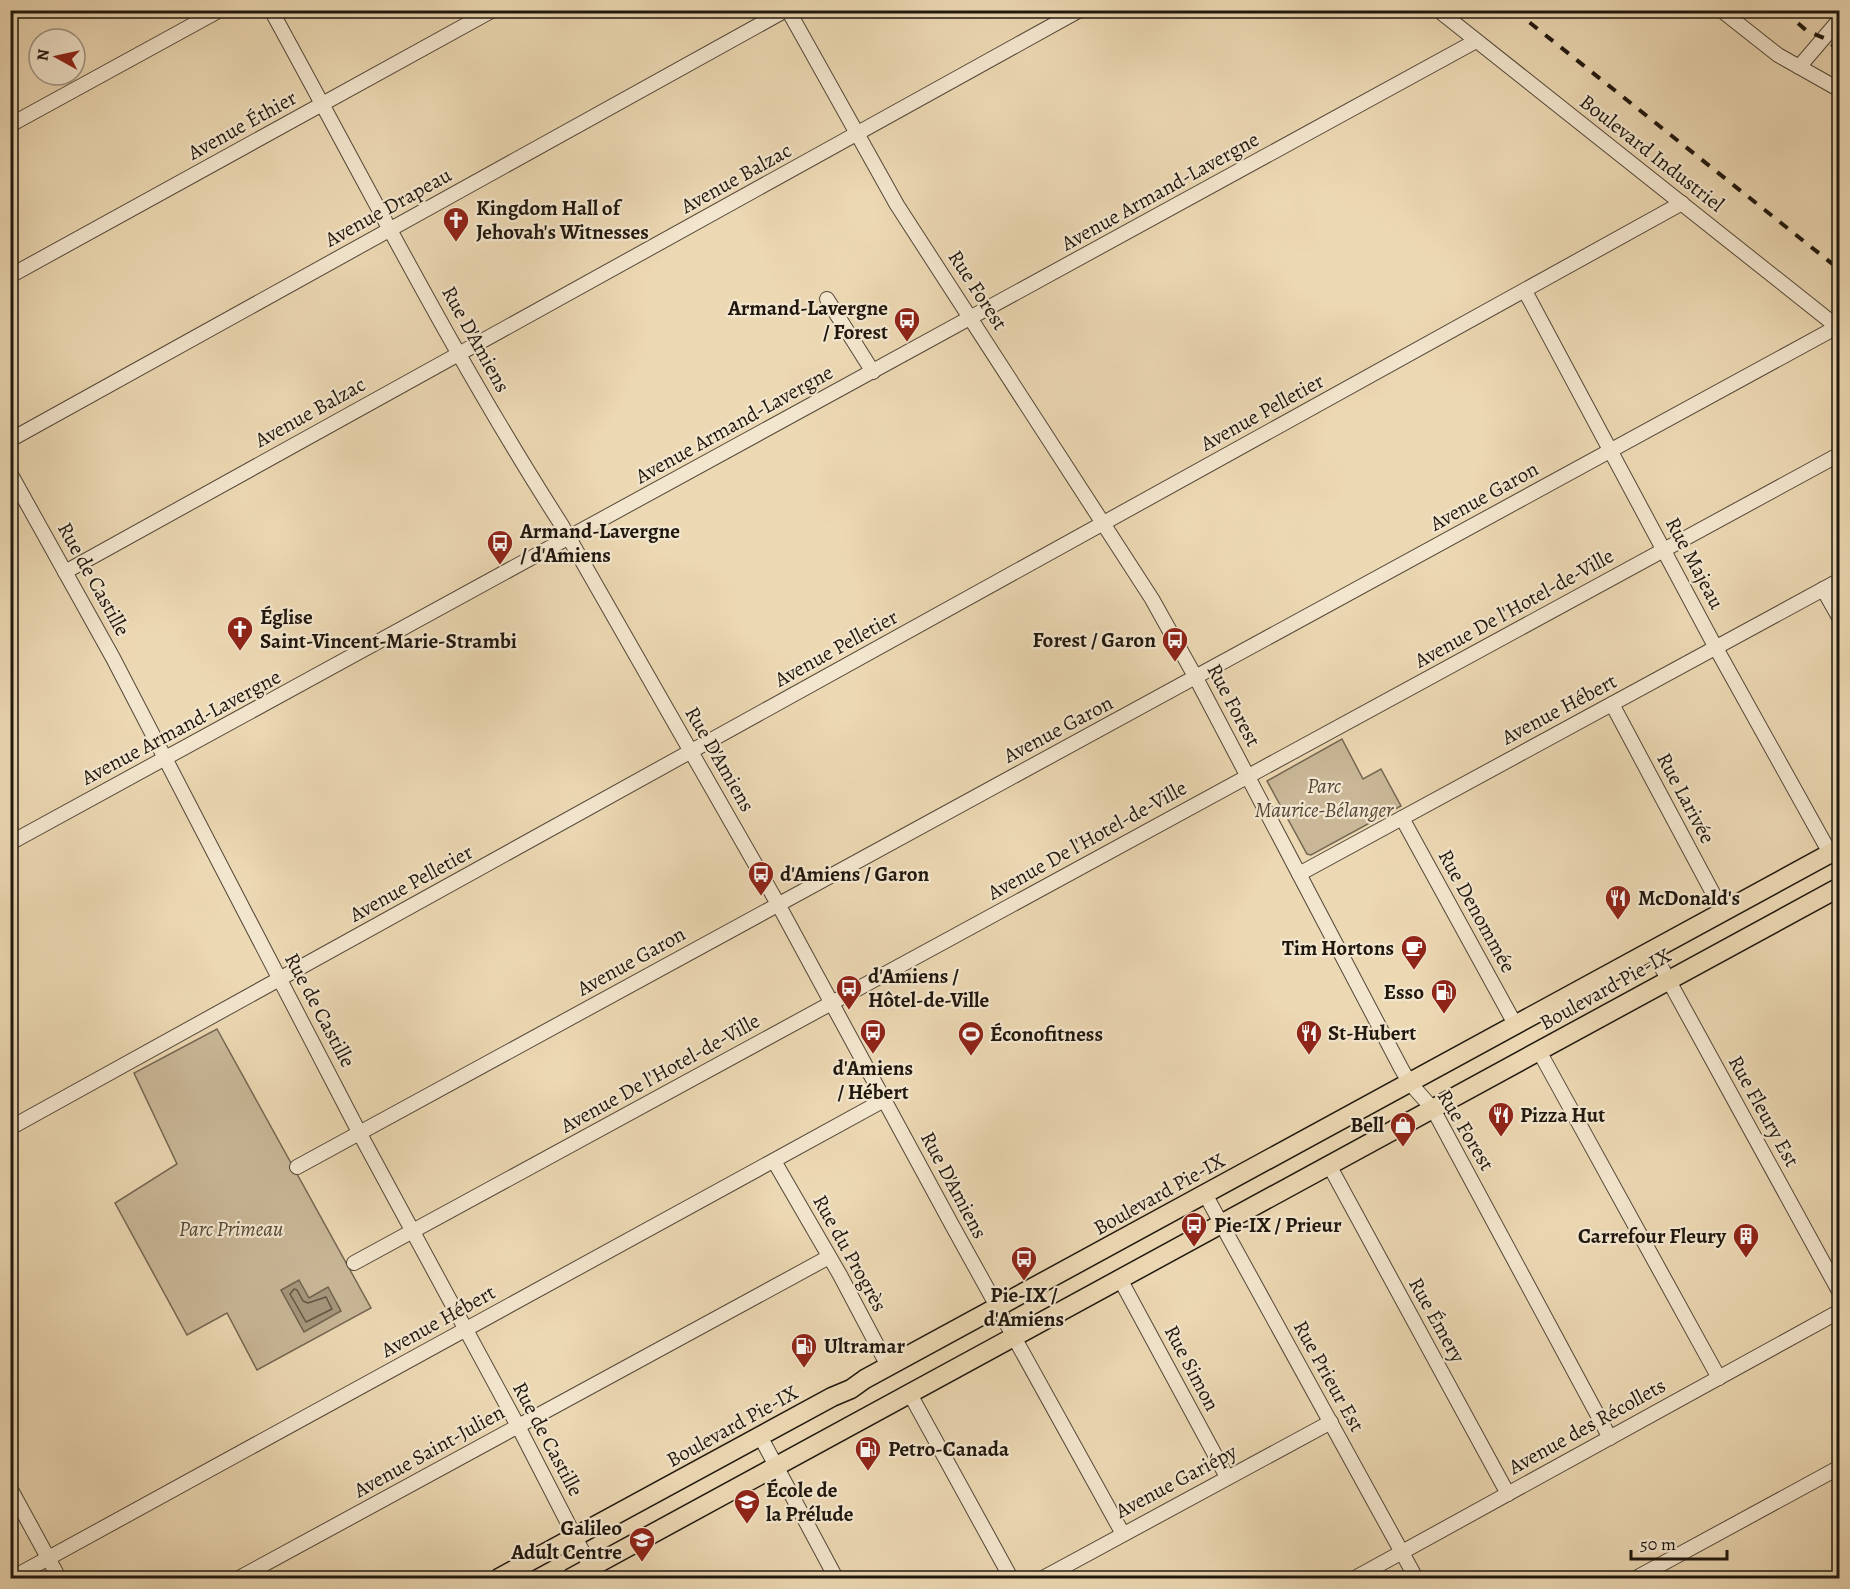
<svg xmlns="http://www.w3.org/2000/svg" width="1850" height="1589" font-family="Alegreya,serif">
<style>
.green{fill:#c9b797;stroke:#746752;stroke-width:1.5}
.water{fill:#a6967b;stroke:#70634f;stroke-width:1.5}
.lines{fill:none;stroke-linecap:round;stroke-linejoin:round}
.shore{stroke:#625644;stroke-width:1.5}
.minor-casing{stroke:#524737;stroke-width:16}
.major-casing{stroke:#1f170e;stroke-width:21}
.minor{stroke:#f3e6ce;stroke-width:14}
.major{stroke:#ecd8b3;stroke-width:18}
.rail{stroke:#1f170e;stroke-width:4;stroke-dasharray:10 10;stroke-linecap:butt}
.labels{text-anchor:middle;stroke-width:4.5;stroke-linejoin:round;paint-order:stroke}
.street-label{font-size:21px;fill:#1f170e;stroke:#f3e6ce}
.poi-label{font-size:21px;font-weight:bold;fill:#1f170e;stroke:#f3e6ce;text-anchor:start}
.park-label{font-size:21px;font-style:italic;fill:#524737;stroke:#f3e6ce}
</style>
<rect width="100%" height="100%" fill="#ecd8b3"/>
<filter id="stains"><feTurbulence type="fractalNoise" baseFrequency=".00333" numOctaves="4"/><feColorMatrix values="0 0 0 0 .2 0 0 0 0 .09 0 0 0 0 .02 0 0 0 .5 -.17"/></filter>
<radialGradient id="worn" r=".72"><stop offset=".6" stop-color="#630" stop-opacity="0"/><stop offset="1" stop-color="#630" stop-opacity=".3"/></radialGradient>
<g class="green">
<polygon points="1342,739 1363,779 1381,769 1401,806 1311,855 1307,854 1267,781"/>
<polygon points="217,1029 371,1308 257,1370 227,1313 187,1335 115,1203 177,1164 134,1073"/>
</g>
<polygon class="water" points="299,1280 309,1298 328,1287 341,1311 304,1332 281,1290"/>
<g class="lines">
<polygon class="shore" points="294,1289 297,1290 303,1301 308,1303 326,1297 332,1309 306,1322 290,1294"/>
<g class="minor-casing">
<g id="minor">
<path d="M 271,10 C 366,183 455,359 561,524 L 778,904 L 952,1225 L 1123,1534"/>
<polyline points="788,10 897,205 1152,599 1196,678 1401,1068 1409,1082 1433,1109 1610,1438"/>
<polyline points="1438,10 1840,329"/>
<polyline points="1721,10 1778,55 1840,90"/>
<polyline points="1799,67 1840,19"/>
<polyline points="10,125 220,10"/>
<polyline points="10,276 493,10"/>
<polyline points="1525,291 1716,648 1830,853"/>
<polyline points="827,299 873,372"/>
<polyline points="10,440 786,10"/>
<polyline points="10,473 113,658 360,1134 518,1426 591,1568"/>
<polyline points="65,572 1080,10"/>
<polyline points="1823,589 1840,619"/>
<polyline points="1612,704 1723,912"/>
<polyline points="1402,818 1515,1024"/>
<polyline points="10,843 1476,41"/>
<polyline points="1299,874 1840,580"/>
<polyline points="1652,950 1840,1293"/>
<polyline points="1539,1051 1719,1378"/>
<polyline points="10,1128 1682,203"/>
<polyline points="774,1161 840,1275 888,1366"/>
<polyline points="1329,1165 1508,1494"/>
<polyline points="297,1167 1837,327"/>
<polyline points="1205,1194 1416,1578"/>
<polyline points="354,1263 1840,454"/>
<polyline points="1120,1279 1227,1477"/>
<polyline points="910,1394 1011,1578"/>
<polyline points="760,1436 836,1578"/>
<polyline points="10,1488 59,1578"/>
<polyline points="12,1578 884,1100"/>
<polyline points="239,1578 829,1257"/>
<polyline points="1043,1578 1331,1422"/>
<polyline points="1355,1578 1840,1311"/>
<polyline points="1636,1578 1840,1467"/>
</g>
</g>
<g class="major-casing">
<g id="major">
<polyline points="499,1578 832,1397 851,1389 865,1379 1840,848"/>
<polyline points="571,1578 1840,887"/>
</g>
</g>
<use href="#minor" class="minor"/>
<use href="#major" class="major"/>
<g class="rail">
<polyline points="1514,10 1840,270"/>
<polyline points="1783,10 1807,31 1824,38 1840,51"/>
</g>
</g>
<defs>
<g id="church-pin" transform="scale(1.35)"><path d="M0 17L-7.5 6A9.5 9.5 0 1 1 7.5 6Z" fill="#8f2418" stroke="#f3e6ce"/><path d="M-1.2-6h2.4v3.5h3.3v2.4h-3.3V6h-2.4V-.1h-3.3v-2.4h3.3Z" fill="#fff"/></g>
<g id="bus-pin" transform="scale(1.35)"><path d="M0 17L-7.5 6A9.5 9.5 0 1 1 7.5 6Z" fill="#8f2418" stroke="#f3e6ce"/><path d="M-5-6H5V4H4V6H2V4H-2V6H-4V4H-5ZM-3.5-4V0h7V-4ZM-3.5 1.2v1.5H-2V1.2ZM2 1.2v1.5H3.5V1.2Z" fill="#fff"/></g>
<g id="restaurant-pin" transform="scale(1.35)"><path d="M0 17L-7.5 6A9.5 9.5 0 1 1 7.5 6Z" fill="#8f2418" stroke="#f3e6ce"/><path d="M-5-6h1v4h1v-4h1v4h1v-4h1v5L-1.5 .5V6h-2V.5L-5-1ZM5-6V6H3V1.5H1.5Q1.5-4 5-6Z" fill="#fff"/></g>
<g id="cafe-pin" transform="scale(1.35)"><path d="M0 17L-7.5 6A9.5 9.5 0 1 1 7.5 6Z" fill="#8f2418" stroke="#f3e6ce"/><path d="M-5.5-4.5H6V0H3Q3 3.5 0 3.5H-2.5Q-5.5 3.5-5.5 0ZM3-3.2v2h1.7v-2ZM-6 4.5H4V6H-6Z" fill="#fff"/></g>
<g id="fuel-pin" transform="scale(1.35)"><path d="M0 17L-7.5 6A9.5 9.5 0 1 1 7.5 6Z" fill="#8f2418" stroke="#f3e6ce"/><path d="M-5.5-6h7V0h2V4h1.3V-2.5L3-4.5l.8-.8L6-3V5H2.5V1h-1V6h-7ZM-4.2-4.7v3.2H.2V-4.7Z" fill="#fff"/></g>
<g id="stadium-pin" transform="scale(1.35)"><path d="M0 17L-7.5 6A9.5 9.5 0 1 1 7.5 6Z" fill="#8f2418" stroke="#f3e6ce"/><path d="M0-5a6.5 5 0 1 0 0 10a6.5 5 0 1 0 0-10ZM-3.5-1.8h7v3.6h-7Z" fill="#fff"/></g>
<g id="shop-pin" transform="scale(1.35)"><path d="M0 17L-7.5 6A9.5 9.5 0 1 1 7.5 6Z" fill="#8f2418" stroke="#f3e6ce"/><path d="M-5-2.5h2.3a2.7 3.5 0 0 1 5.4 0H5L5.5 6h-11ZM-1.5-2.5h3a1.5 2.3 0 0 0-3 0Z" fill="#fff"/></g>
<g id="building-pin" transform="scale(1.35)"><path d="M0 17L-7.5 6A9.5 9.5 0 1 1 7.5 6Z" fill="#8f2418" stroke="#f3e6ce"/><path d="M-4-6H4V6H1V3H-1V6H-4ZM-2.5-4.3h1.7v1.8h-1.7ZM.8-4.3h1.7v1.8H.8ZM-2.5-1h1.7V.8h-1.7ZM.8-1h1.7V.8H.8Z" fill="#fff"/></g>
<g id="school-pin" transform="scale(1.35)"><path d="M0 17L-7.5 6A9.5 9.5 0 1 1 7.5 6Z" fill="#8f2418" stroke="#f3e6ce"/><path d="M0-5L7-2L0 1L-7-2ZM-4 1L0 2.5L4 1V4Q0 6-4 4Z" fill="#fff"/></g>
</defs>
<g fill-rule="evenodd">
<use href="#church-pin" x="456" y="220"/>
<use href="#bus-pin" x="907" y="320"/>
<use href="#bus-pin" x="500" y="543"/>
<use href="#church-pin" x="240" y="629"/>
<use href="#bus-pin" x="1175" y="640"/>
<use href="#bus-pin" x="761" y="874"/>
<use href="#restaurant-pin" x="1618" y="898"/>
<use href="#cafe-pin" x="1414" y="948"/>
<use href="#bus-pin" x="849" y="988"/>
<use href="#fuel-pin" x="1444" y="992"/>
<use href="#bus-pin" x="873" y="1032"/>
<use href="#restaurant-pin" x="1309" y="1033"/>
<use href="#stadium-pin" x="971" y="1034"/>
<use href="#restaurant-pin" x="1501" y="1115"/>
<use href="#shop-pin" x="1403" y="1125"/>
<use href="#bus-pin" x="1194" y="1225"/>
<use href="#building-pin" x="1746" y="1236"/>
<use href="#bus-pin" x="1024" y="1259"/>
<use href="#fuel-pin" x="804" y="1346"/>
<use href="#fuel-pin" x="868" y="1449"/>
<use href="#school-pin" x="747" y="1502"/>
<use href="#school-pin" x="642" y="1540"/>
</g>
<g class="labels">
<g class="street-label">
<text transform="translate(242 125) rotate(-29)" y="7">Avenue Éthier</text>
<text transform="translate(1652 153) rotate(38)" y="7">Boulevard Industriel</text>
<text transform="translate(736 178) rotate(-29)" y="7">Avenue Balzac</text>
<text transform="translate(1160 191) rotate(-29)" y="7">Avenue Armand-Lavergne</text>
<text transform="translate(388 207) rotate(-29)" y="7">Avenue Drapeau</text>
<text transform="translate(978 290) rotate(57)" y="7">Rue Forest</text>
<text transform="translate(476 339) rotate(61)" y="7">Rue D'Amiens</text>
<text transform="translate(310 412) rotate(-29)" y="7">Avenue Balzac</text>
<text transform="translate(1262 412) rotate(-29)" y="7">Avenue Pelletier</text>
<text transform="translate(734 424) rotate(-29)" y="7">Avenue Armand-Lavergne</text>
<text transform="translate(1484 496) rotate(-29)" y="7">Avenue Garon</text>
<text transform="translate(1695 563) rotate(62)" y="7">Rue Majeau</text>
<text transform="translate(94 579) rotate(61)" y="7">Rue de Castille</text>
<text transform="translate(1514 608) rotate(-29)" y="7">Avenue De l'Hotel-de-Ville</text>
<text transform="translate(836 648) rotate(-29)" y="7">Avenue Pelletier</text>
<text transform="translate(1234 705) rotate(62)" y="7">Rue Forest</text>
<text transform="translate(1559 709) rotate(-28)" y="7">Avenue Hébert</text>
<text transform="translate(181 727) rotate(-28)" y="7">Avenue Armand-Lavergne</text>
<text transform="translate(1058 729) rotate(-28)" y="7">Avenue Garon</text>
<text transform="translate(720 759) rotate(60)" y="7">Rue D'Amiens</text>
<text transform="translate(1686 798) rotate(62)" y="7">Rue Larivée</text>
<text transform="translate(1087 840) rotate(-29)" y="7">Avenue De l'Hotel-de-Ville</text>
<text transform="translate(411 883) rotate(-29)" y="7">Avenue Pelletier</text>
<text transform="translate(1477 911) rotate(61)" y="7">Rue Denommée</text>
<text transform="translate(631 961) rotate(-29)" y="7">Avenue Garon</text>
<text transform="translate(1605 989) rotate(-29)" y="7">Boulevard Pie-IX</text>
<text transform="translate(320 1010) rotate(62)" y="7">Rue de Castille</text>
<text transform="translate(660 1073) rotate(-29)" y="7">Avenue De l'Hotel-de-Ville</text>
<text transform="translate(1764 1111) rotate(61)" y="7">Rue Fleury Est</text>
<text transform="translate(1466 1130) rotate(59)" y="7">Rue Forest</text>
<text transform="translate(954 1185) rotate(62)" y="7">Rue D'Amiens</text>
<text transform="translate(1159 1194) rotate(-29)" y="7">Boulevard Pie-IX</text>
<text transform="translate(850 1253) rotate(61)" y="7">Rue du Progrès</text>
<text transform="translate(1437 1320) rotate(61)" y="7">Rue Émery</text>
<text transform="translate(438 1321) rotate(-29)" y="7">Avenue Hébert</text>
<text transform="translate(1192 1368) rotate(62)" y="7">Rue Simon</text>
<text transform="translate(1329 1376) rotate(61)" y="7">Rue Prieur Est</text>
<text transform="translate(732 1426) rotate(-29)" y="7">Boulevard Pie-IX</text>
<text transform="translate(1587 1426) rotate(-29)" y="7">Avenue des Récollets</text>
<text transform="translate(548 1439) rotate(62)" y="7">Rue de Castille</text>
<text transform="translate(429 1451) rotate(-29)" y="7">Avenue Saint-Julien</text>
<text transform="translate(1176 1481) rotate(-28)" y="7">Avenue Gariépy</text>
</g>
<g class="poi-label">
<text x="476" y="215">Kingdom Hall of<tspan x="476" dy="24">Jehovah's Witnesses</tspan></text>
<text x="888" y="315" text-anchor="end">Armand-Lavergne<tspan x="888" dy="24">/ Forest</tspan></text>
<text x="520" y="538">Armand-Lavergne<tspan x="520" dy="24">/ d'Amiens</tspan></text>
<text x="260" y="624">Église<tspan x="260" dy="24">Saint-Vincent-Marie-Strambi</tspan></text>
<text x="1156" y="647" text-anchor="end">Forest / Garon</text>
<text x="780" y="881">d'Amiens / Garon</text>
<text x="1638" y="905">McDonald's</text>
<text x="1394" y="955" text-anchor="end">Tim Hortons</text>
<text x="868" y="983">d'Amiens /<tspan x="868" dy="24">Hôtel-de-Ville</tspan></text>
<text x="1424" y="999" text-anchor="end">Esso</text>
<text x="1328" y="1040">St-Hubert</text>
<text x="990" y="1041">Éconofitness</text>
<text x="873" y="1075" text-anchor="middle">d'Amiens<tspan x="873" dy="24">/ Hébert</tspan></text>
<text x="1520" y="1122">Pizza Hut</text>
<text x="1384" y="1132" text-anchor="end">Bell</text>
<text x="1214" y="1232">Pie-IX / Prieur</text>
<text x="1726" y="1243" text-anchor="end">Carrefour Fleury</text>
<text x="1024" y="1302" text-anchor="middle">Pie-IX /<tspan x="1024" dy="24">d'Amiens</tspan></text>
<text x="824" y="1353">Ultramar</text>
<text x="888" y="1456">Petro-Canada</text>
<text x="766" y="1497">École de<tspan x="766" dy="24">la Prélude</tspan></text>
<text x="622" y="1535" text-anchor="end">Galileo<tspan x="622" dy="24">Adult Centre</tspan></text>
</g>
<g class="park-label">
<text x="1324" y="793">Parc<tspan x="1324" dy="24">Maurice-Bélanger</tspan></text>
<text x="231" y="1236">Parc Primeau</text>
</g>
</g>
<rect width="1850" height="1589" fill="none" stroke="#ecd8b3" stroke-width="36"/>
<rect x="12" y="12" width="1826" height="1565" fill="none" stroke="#1f170e" stroke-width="3"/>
<rect x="18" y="18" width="1814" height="1553" fill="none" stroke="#1f170e" stroke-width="1.5"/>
<g transform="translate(57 57) rotate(278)"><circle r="28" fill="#f3e6ce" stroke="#9e9381" stroke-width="1.5"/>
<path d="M0-4.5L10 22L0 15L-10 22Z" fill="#8f2418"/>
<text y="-9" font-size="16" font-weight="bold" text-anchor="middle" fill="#1f170e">N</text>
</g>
<path d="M1631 1550v9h96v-9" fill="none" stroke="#1f170e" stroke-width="3"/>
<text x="1640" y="1550" font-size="18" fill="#1f170e" stroke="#f3e6ce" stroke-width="4.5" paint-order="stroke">50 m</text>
<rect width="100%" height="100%" filter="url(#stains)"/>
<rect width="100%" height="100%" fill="url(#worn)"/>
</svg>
